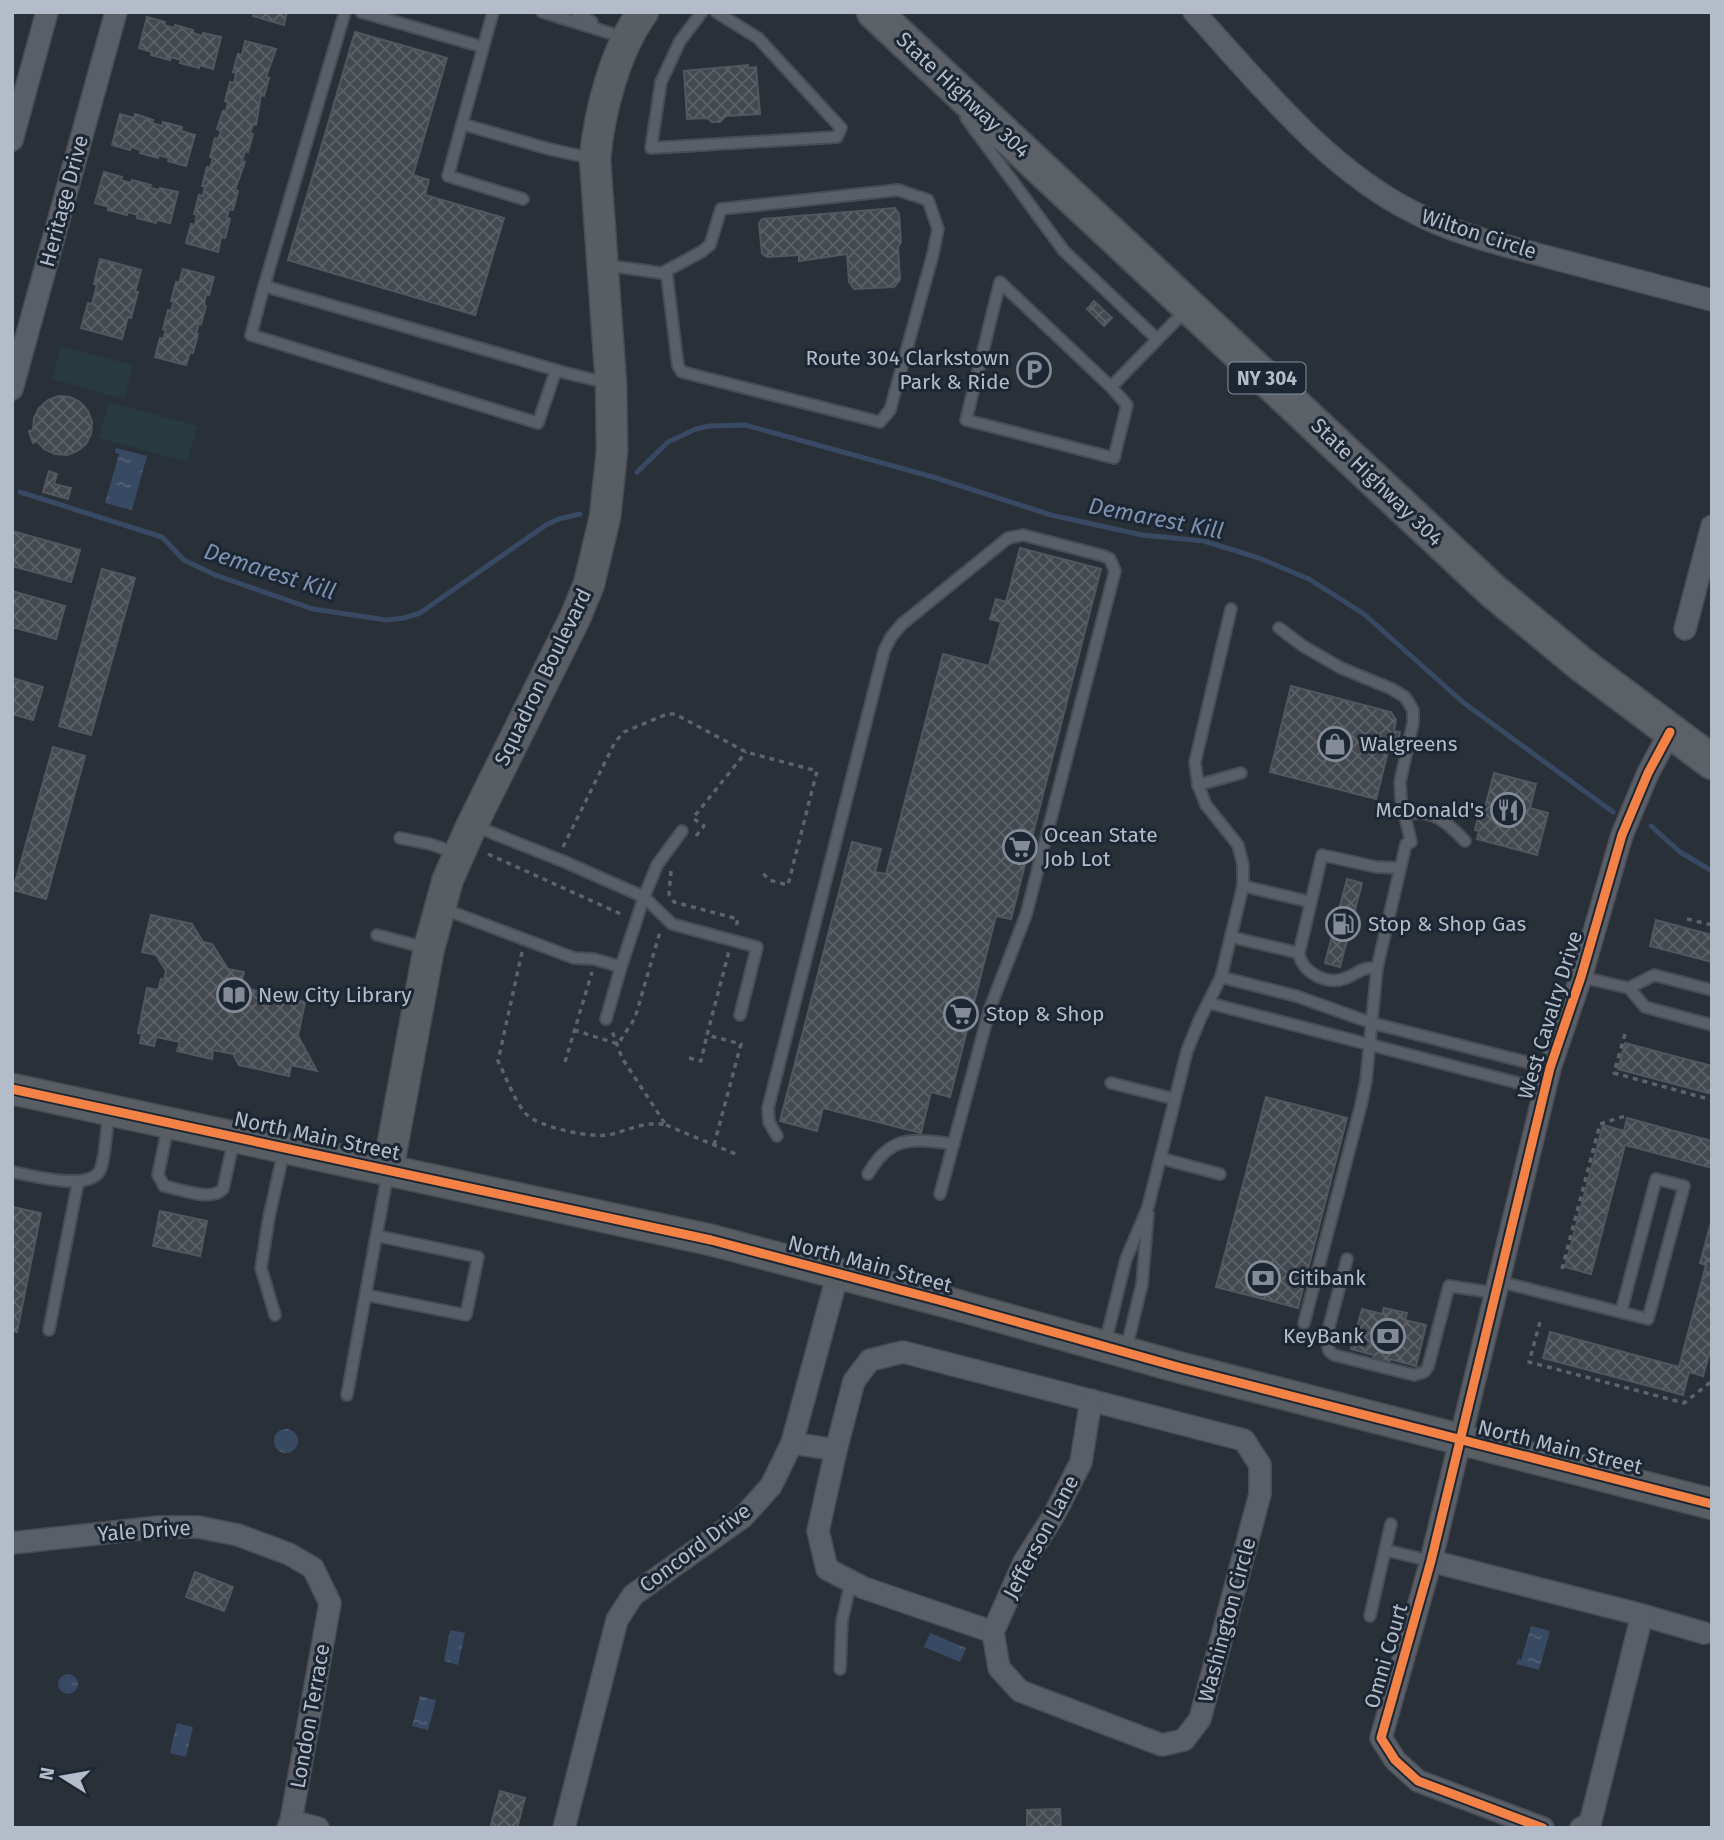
<svg xmlns="http://www.w3.org/2000/svg" width="1724" height="1840" font-family="'Fira Sans',sans-serif">
<style>
.green{fill:#273a3e}
.water{fill:url(#water-ripples)}
.lines{fill:none;stroke-linecap:round;stroke-linejoin:round}
.stream{stroke:#384963;stroke-width:5}
.building{fill:url(#building-cross-hatch);stroke:#52575f;stroke-width:2}
.lane-casing{stroke:#484c53;stroke-width:14}
.street-casing{stroke:#484c53;stroke-width:24}
.secondary-casing{stroke:#484c53;stroke-width:33}
.primary-casing{stroke:#484c55;stroke-width:37}
.path{stroke:#5d636a;stroke-width:3.5;stroke-dasharray:5 5;stroke-linecap:butt}
.lane{stroke:#5a5e66;stroke-width:10}
.street{stroke:#5a5e66;stroke-width:21}
.secondary{stroke:#595d64;stroke-width:30}
.primary{stroke:#5c6168;stroke-width:33}
.cycleway-casing{stroke:#1d2633;stroke-width:13}
.cycleway{stroke:#f48246;stroke-width:9}
.labels{text-anchor:middle;stroke-width:6;stroke-linejoin:round;paint-order:stroke}
.shield{fill:#1d2633;stroke:#878f9c;stroke-width:2}
.shield-label{font-size:19px;font-weight:bold;fill:#b4bcc9}
.street-label{font-size:21px;fill:#b4bcc9;stroke:#1d2633}
.poi-label{font-size:21px;fill:#b4bcc9;stroke:#1d2633;text-anchor:start}
.water-label{font-size:23px;font-style:italic;fill:#7c92b1;stroke:#1d2633}
</style>
<defs>
<pattern id="water-ripples" width="26" height="14" patternUnits="userSpaceOnUse" patternTransform="scale(1.75)"><rect width="26" height="14" fill="#384963"/><path d="M2 4q2-2 4 0t4 0M15 11q2-2 4 0t4 0" fill="none" stroke="#526178"/></pattern>
<pattern id="building-cross-hatch" width="8" height="8" patternUnits="userSpaceOnUse" patternTransform="scale(1.75)"><rect width="8" height="8" fill="#444950"/><path d="M0 0l8 8M0 8l8-8" fill="none" stroke="#5d6168"/></pattern>
</defs>
<rect width="100%" height="100%" fill="#2a3038"/>
<g class="green">
<polygon points="61,346 133,365 124,399 52,379"/>
<polygon points="109,402 197,426 187,462 99,438"/>
</g>
<g class="water">
<polygon points="116,448 147,456 132,510 105,503 119,454 115,453"/>
<circle cx="286" cy="1441" r="12"/>
<polygon points="1531,1626 1550,1631 1539,1670 1516,1664 1518,1659 1521,1660"/>
<polygon points="450,1630 465,1633 458,1665 444,1661"/>
<polygon points="930,1633 966,1648 960,1662 924,1647"/>
<circle cx="68" cy="1684" r="10"/>
<polygon points="420,1696 436,1700 428,1730 412,1726"/>
<polygon points="177,1723 193,1727 186,1757 170,1753"/>
</g>
<g class="lines">
<g class="stream">
<polyline points="637,472 668,442 696,429 710,426 745,425 933,477 1051,515 1142,535 1204,541 1259,558 1309,579 1364,614 1464,703 1613,812"/>
<polyline points="20,492 162,537 184,560 215,575 313,609 386,620 404,618 420,613 546,525 559,519 580,514"/>
<polyline points="1651,826 1680,852 1712,871"/>
</g>
</g>
<g class="building">
<polygon points="254,12 287,12 284,25 253,16"/>
<polygon points="147,17 165,22 164,25 174,28 175,25 193,30 193,33 202,36 203,33 221,37 213,69 199,65 199,68 180,63 181,60 171,57 170,60 151,55 152,52 139,48"/>
<polygon points="355,32 447,58 413,175 429,180 425,195 504,218 475,315 288,260"/>
<polygon points="245,41 276,49 266,77 269,78 264,96 261,95 256,125 253,124 250,134 253,134 248,152 245,151 242,161 245,162 235,190 238,191 233,210 229,209 227,218 230,219 225,238 221,237 218,252 186,243 191,224 195,225 197,215 194,214 199,195 203,196 205,186 202,186 207,167 210,168 213,158 210,157 215,138 218,139 221,131 217,129 223,111 226,111 228,102 225,101 230,82 234,83 236,73 233,72 238,54 242,55"/>
<polygon points="748,65 748,68 756,67 760,114 726,116 720,122 712,122 707,118 687,119 684,71"/>
<polygon points="120,114 134,118 135,114 153,120 152,123 162,126 163,122 182,127 181,131 195,135 186,166 168,161 169,158 159,155 158,158 140,153 141,150 131,147 130,150 112,145"/>
<polygon points="104,172 122,177 121,180 131,183 132,180 151,185 150,188 160,190 160,188 178,192 170,223 157,220 156,223 137,218 138,215 128,212 127,215 108,210 109,207 95,203"/>
<polygon points="895,208 899,214 901,242 898,247 900,280 894,287 854,289 849,282 847,254 799,261 799,255 767,257 762,254 759,224 762,219"/>
<polygon points="100,259 141,270 135,292 138,292 131,318 128,317 122,339 81,328 88,303 92,304 97,285 94,284"/>
<polygon points="183,269 214,277 209,295 206,294 204,305 206,306 201,324 199,323 196,334 198,334 193,353 190,352 186,365 155,357 160,338 163,339 166,330 163,329 168,310 171,311 174,301 171,301 176,282 179,283"/>
<polygon points="1094,301 1112,318 1104,326 1087,309"/>
<polygon points="59,396 70,397 80,402 88,411 92,422 91,434 86,444 77,451 67,455 55,454 44,449 37,441 33,443 29,431 33,430 34,418 39,408 48,400"/>
<polygon points="49,471 57,474 54,484 71,488 68,499 43,492"/>
<polygon points="12,531 80,550 71,582 12,566"/>
<polygon points="1020,548 1101,569 1011,919 996,916 950,1097 931,1092 921,1133 823,1108 817,1131 780,1121 852,842 881,849 875,872 886,874 943,654 989,666 1001,622 990,619 996,599 1006,602"/>
<polygon points="102,569 135,578 91,735 59,726"/>
<polygon points="12,591 65,606 56,639 12,627"/>
<polygon points="12,678 43,687 33,720 12,714"/>
<polygon points="1291,686 1391,712 1396,720 1394,731 1400,732 1397,746 1390,744 1376,799 1270,772"/>
<polygon points="53,747 85,756 46,899 13,890"/>
<polygon points="1494,773 1536,784 1530,808 1548,813 1537,855 1477,839 1479,831 1475,830 1479,814 1483,815"/>
<polygon points="1347,879 1362,883 1340,967 1325,963"/>
<polygon points="151,915 192,924 203,942 212,944 228,969 244,972 240,987 305,1002 298,1036 317,1071 291,1065 289,1076 239,1065 233,1054 213,1050 212,1059 177,1051 180,1042 156,1037 154,1046 140,1043 142,1034 138,1033 147,988 158,990 161,979 164,980 166,971 156,955 142,952"/>
<polygon points="1656,920 1712,935 1712,962 1650,946"/>
<polygon points="1625,1043 1712,1066 1712,1094 1618,1069"/>
<polygon points="1266,1097 1347,1118 1298,1308 1216,1287"/>
<polygon points="1627,1118 1712,1141 1712,1168 1625,1145 1591,1274 1565,1267 1603,1125 1624,1131"/>
<polygon points="12,1207 41,1213 17,1332 12,1331"/>
<polygon points="160,1211 207,1221 200,1256 153,1246"/>
<polygon points="1712,1219 1712,1344 1703,1376 1689,1372 1683,1395 1543,1358 1550,1332 1679,1367 1706,1265 1700,1263"/>
<polygon points="1384,1308 1407,1313 1405,1320 1426,1325 1416,1366 1390,1359 1387,1368 1372,1364 1374,1355 1351,1349 1362,1309 1382,1314"/>
<polygon points="195,1572 233,1587 224,1611 186,1597"/>
<polygon points="500,1791 525,1798 517,1828 490,1828"/>
<polygon points="1060,1809 1061,1828 1027,1828 1027,1810"/>
</g>
<g class="lines">
<g class="lane-casing">
<g id="lane">
<polyline points="345,12 264,286 566,373 608,383"/>
<polyline points="361,12 483,47"/>
<polyline points="493,12 462,124 549,149 595,159"/>
<polyline points="542,12 626,38"/>
<polyline points="576,12 592,22"/>
<polyline points="702,12 680,41 661,82 651,148 837,137 841,128 758,38 716,12"/>
<polyline points="966,118 1064,251 1157,339"/>
<polyline points="462,124 448,176 523,199"/>
<polyline points="604,265 662,273 667,276 678,366 682,372 880,422 890,410 933,254 938,229 928,200 898,190 721,209 710,245 701,252 662,273"/>
<polyline points="264,286 251,335 538,423 556,370"/>
<polyline points="1111,387 1127,405 1114,458 966,420 1000,282 1111,387 1187,309"/>
<polyline points="1279,628 1303,646 1341,668 1392,689 1405,697 1413,710 1413,723 1400,782 1401,799 1411,842 1406,844 1377,968 1366,1081 1361,1105 1304,1323"/>
<polyline points="1198,785 1241,773"/>
<path d="M 1404,815 C 1432,808 1447,822 1465,841"/>
<polyline points="475,826 565,862 644,897 672,924 757,947 740,1015"/>
<polyline points="400,838 430,844 456,853"/>
<polyline points="1243,886 1311,902"/>
<polyline points="441,908 574,958 594,959 621,967 644,897 657,865 682,831"/>
<polyline points="377,935 426,948"/>
<polyline points="1231,937 1299,953"/>
<path d="M 1377,968 C 1358,968 1361,972 1346,978 C 1327,986 1301,972 1299,953 L 1322,855 L 1376,867 L 1400,868"/>
<polyline points="1221,977 1296,996 1372,1023 1550,1068"/>
<polyline points="1581,977 1629,988 1645,1007 1712,1025"/>
<polyline points="1629,988 1654,975 1712,990"/>
<polyline points="1209,1003 1545,1090"/>
<polyline points="606,1019 621,967"/>
<polyline points="1111,1083 1175,1099"/>
<path d="M 168,1126 L 158,1175 L 164,1186 C 180,1189 211,1202 223,1189 L 234,1139"/>
<polyline points="777,1136 769,1122 768,1108 884,651 891,637 902,624 1008,538 1023,535 1104,556 1110,559 1115,571 1026,915 990,1008 940,1194"/>
<polyline points="1160,1158 1220,1174"/>
<path d="M 12,1172 C 32,1175 93,1193 101,1168 C 106,1152 106,1131 109,1113"/>
<path d="M 868,1174 C 891,1134 912,1139 954,1144"/>
<polyline points="1347,1259 1326,1338 1329,1351 1334,1355 1414,1375 1424,1372 1428,1367 1449,1286 1495,1293"/>
<polyline points="1497,1281 1648,1319 1684,1186 1656,1179 1621,1312"/>
<polyline points="366,1295 466,1315 478,1257 378,1236"/>
<polyline points="275,1315 261,1268 269,1217 284,1150"/>
<polyline points="49,1330 78,1182"/>
<polyline points="1105,1344 1126,1259 1148,1207 1187,1051 1200,1019 1221,977 1243,886 1243,865 1238,845 1206,805 1198,785 1195,762 1231,609"/>
<polyline points="1126,1350 1142,1284 1148,1214"/>
<polyline points="347,1395 388,1172"/>
<polyline points="1385,1550 1431,1561"/>
<polyline points="1370,1616 1391,1524"/>
<polyline points="840,1669 842,1621 851,1581"/>
</g>
</g>
<g class="street-casing">
<g id="street">
<path d="M 1194,12 C 1261,85 1327,170 1417,214 C 1458,235 1504,245 1548,257 C 1602,271 1657,286 1712,300"/>
<polyline points="12,140 47,12"/>
<polyline points="12,389 116,12"/>
<polyline points="1685,629 1712,526"/>
<polyline points="792,1443 836,1450 818,1531 827,1569 864,1588 993,1632 999,1668 1020,1691 1162,1745 1184,1740 1200,1719 1260,1494 1260,1465 1244,1440 903,1352 870,1360 854,1381 836,1450"/>
<polyline points="12,1543 159,1527 198,1527 238,1535 289,1554 313,1568 330,1603 291,1821 288,1828"/>
<polyline points="1431,1561 1642,1615 1704,1633"/>
<polyline points="993,1632 1024,1562 1054,1515 1081,1462 1091,1400"/>
<polyline points="291,1821 318,1828"/>
<polyline points="564,1828 617,1620 633,1595 743,1517 771,1486 792,1443 838,1273"/>
<polyline points="1543,1828 1418,1781 1395,1760 1381,1738 1431,1561 1550,1068 1581,977 1622,835 1648,773 1670,732"/>
<polyline points="1581,1828 1590,1824 1642,1615"/>
</g>
</g>
<g class="secondary-casing">
<g id="secondary">
<polyline points="12,1089 711,1240 946,1302 1178,1367 1712,1504"/>
<path d="M 388,1169 L 429,948 L 448,879 L 472,825 L 575,618 L 589,584 L 605,517 L 612,450 L 611,384 L 595,159 C 599,113 615,50 643,12"/>
</g>
</g>
<g class="primary-casing">
<polyline id="primary" points="874,12 1493,591 1581,664 1712,762"/>
</g>
<g class="path">
<polyline points="696,836 704,826 693,818 746,752"/>
<polyline points="563,847 615,742 624,732 667,714 675,714 746,752 817,771 788,885 769,880 761,871"/>
<polyline points="488,854 623,915"/>
<polyline points="671,871 669,894 674,902 738,919 736,927"/>
<polyline points="1687,919 1712,925"/>
<path d="M 522,952 L 498,1061 C 506,1077 514,1100 526,1114 C 538,1127 591,1138 608,1135 C 628,1131 645,1120 666,1125 L 622,1058 L 612,1031"/>
<polyline points="574,1030 618,1044 635,1018 660,932"/>
<polyline points="1625,1034 1614,1073 1712,1100"/>
<polyline points="689,1058 701,1061 707,1035"/>
<polyline points="565,1062 592,972"/>
<polyline points="666,1125 738,1155"/>
<polyline points="1711,1129 1712,1130"/>
<polyline points="714,1145 741,1044 707,1035 729,951"/>
<polyline points="1562,1269 1600,1124 1628,1115"/>
<polyline points="1540,1322 1529,1362 1684,1403 1712,1381"/>
</g>
<use href="#lane" class="lane"/>
<use href="#street" class="street"/>
<use href="#secondary" class="secondary"/>
<use href="#primary" class="primary"/>
<g class="cycleway-casing">
<g id="cycleway">
<polyline points="12,1089 711,1240 946,1302 1178,1367 1712,1504"/>
<polyline points="1543,1828 1418,1781 1395,1760 1381,1738 1431,1561 1550,1068 1581,977 1622,835 1648,773 1670,732"/>
</g>
</g>
<use href="#cycleway" class="cycleway"/>
</g>
<defs>
<g id="parking-ring" transform="scale(1.75)"><circle r="9.5" fill="#1d2633" stroke="#848b96" stroke-width="1.5"/><path d="M-3.5-5.5H1a3.5 3.5 0 0 1 0 7H-1V5.5H-3.5ZM-1-3.4V-.6H.8a1.4 1.4 0 0 0 0-2.8Z" fill="#848b96"/></g>
<g id="shop-ring" transform="scale(1.75)"><circle r="9.5" fill="#1d2633" stroke="#848b96" stroke-width="1.5"/><path d="M-5-2.5h2.3a2.7 3.5 0 0 1 5.4 0H5L5.5 6h-11ZM-1.5-2.5h3a1.5 2.3 0 0 0-3 0Z" fill="#848b96"/></g>
<g id="restaurant-ring" transform="scale(1.75)"><circle r="9.5" fill="#1d2633" stroke="#848b96" stroke-width="1.5"/><path d="M-5-6h1v4h1v-4h1v4h1v-4h1v5L-1.5 .5V6h-2V.5L-5-1ZM5-6V6H3V1.5H1.5Q1.5-4 5-6Z" fill="#848b96"/></g>
<g id="supermarket-ring" transform="scale(1.75)"><circle r="9.5" fill="#1d2633" stroke="#848b96" stroke-width="1.5"/><path d="M-6-5.5h2.5l.6 2H6L4.5 2H-2.5L-4.4-4H-6ZM-1.5 3.2a1.3 1.3 0 1 0 .1 0ZM3 3.2a1.3 1.3 0 1 0 .1 0Z" fill="#848b96"/></g>
<g id="fuel-ring" transform="scale(1.75)"><circle r="9.5" fill="#1d2633" stroke="#848b96" stroke-width="1.5"/><path d="M-5.5-6h7V0h2V4h1.3V-2.5L3-4.5l.8-.8L6-3V5H2.5V1h-1V6h-7ZM-4.2-4.7v3.2H.2V-4.7Z" fill="#848b96"/></g>
<g id="library-ring" transform="scale(1.75)"><circle r="9.5" fill="#1d2633" stroke="#848b96" stroke-width="1.5"/><path d="M-6-4Q-3-5.5-.7-3.5V5Q-3 3-6 4ZM6-4Q3-5.5 .7-3.5V5Q3 3 6 4Z" fill="#848b96"/></g>
<g id="bank-ring" transform="scale(1.75)"><circle r="9.5" fill="#1d2633" stroke="#848b96" stroke-width="1.5"/><path d="M-6-4H6V4H-6ZM0-2.3a2.3 2.3 0 1 0 0 4.6a2.3 2.3 0 1 0 0-4.6Z" fill="#848b96"/></g>
</defs>
<g fill-rule="evenodd">
<use href="#parking-ring" x="1034" y="370"/>
<use href="#shop-ring" x="1335" y="744"/>
<use href="#restaurant-ring" x="1508" y="810"/>
<use href="#supermarket-ring" x="1020" y="847"/>
<use href="#fuel-ring" x="1343" y="924"/>
<use href="#library-ring" x="234" y="995"/>
<use href="#supermarket-ring" x="961" y="1014"/>
<use href="#bank-ring" x="1263" y="1278"/>
<use href="#bank-ring" x="1388" y="1336"/>
</g>
<g class="labels">
<rect class="shield" x="1228.5" y="362.5" width="77" height="31" rx="5"/>
<g class="shield-label">
<text x="1267" y="385">NY 304</text>
</g>
<g class="street-label">
<text transform="translate(963 95) rotate(43)" y="7">State Highway 304</text>
<text transform="translate(64 201) rotate(-75)" y="7">Heritage Drive</text>
<text transform="translate(1479 234) rotate(18)" y="7">Wilton Circle</text>
<text transform="translate(1377 482) rotate(44)" y="7">State Highway 304</text>
<text transform="translate(543 677) rotate(-64)" y="7">Squadron Boulevard</text>
<text transform="translate(1550 1015) rotate(-73)" y="7">West Cavalry Drive</text>
<text transform="translate(317 1136) rotate(12)" y="7">North Main Street</text>
<text transform="translate(870 1264) rotate(15)" y="7">North Main Street</text>
<text transform="translate(1560 1447) rotate(14)" y="7">North Main Street</text>
<text transform="translate(144 1531) rotate(-4)" y="7">Yale Drive</text>
<text transform="translate(1041 1537) rotate(-62)" y="7">Jefferson Lane</text>
<text transform="translate(695 1548) rotate(-37)" y="7">Concord Drive</text>
<text transform="translate(1227 1620) rotate(-75)" y="7">Washington Circle</text>
<text transform="translate(1386 1656) rotate(-74)" y="7">Omni Court</text>
<text transform="translate(310 1716) rotate(-80)" y="7">London Terrace</text>
</g>
<g class="poi-label">
<text x="1010" y="365" text-anchor="end">Route 304 Clarkstown<tspan x="1010" dy="24">Park &amp; Ride</tspan></text>
<text x="1360" y="751">Walgreens</text>
<text x="1484" y="817" text-anchor="end">McDonald's</text>
<text x="1044" y="842">Ocean State<tspan x="1044" dy="24">Job Lot</tspan></text>
<text x="1368" y="931">Stop &amp; Shop Gas</text>
<text x="258" y="1002">New City Library</text>
<text x="986" y="1021">Stop &amp; Shop</text>
<text x="1288" y="1285">Citibank</text>
<text x="1364" y="1343" text-anchor="end">KeyBank</text>
</g>
<g class="water-label">
<text transform="translate(1156 518) rotate(11)" y="8">Demarest Kill</text>
<text transform="translate(270 571) rotate(18)" y="8">Demarest Kill</text>
</g>
</g>
<rect width="1724" height="1840" fill="none" stroke="#b4bcc9" stroke-width="28"/>
<g transform="translate(63 1777) rotate(281)" stroke="#1d2633" stroke-width="5" paint-order="stroke">
<path d="M0-5L12 26L0 18L-12 26Z" fill="#b4bcc9"/>
<text y="-10" font-size="19" font-weight="bold" text-anchor="middle" fill="#b4bcc9">N</text>
</g>
</svg>
